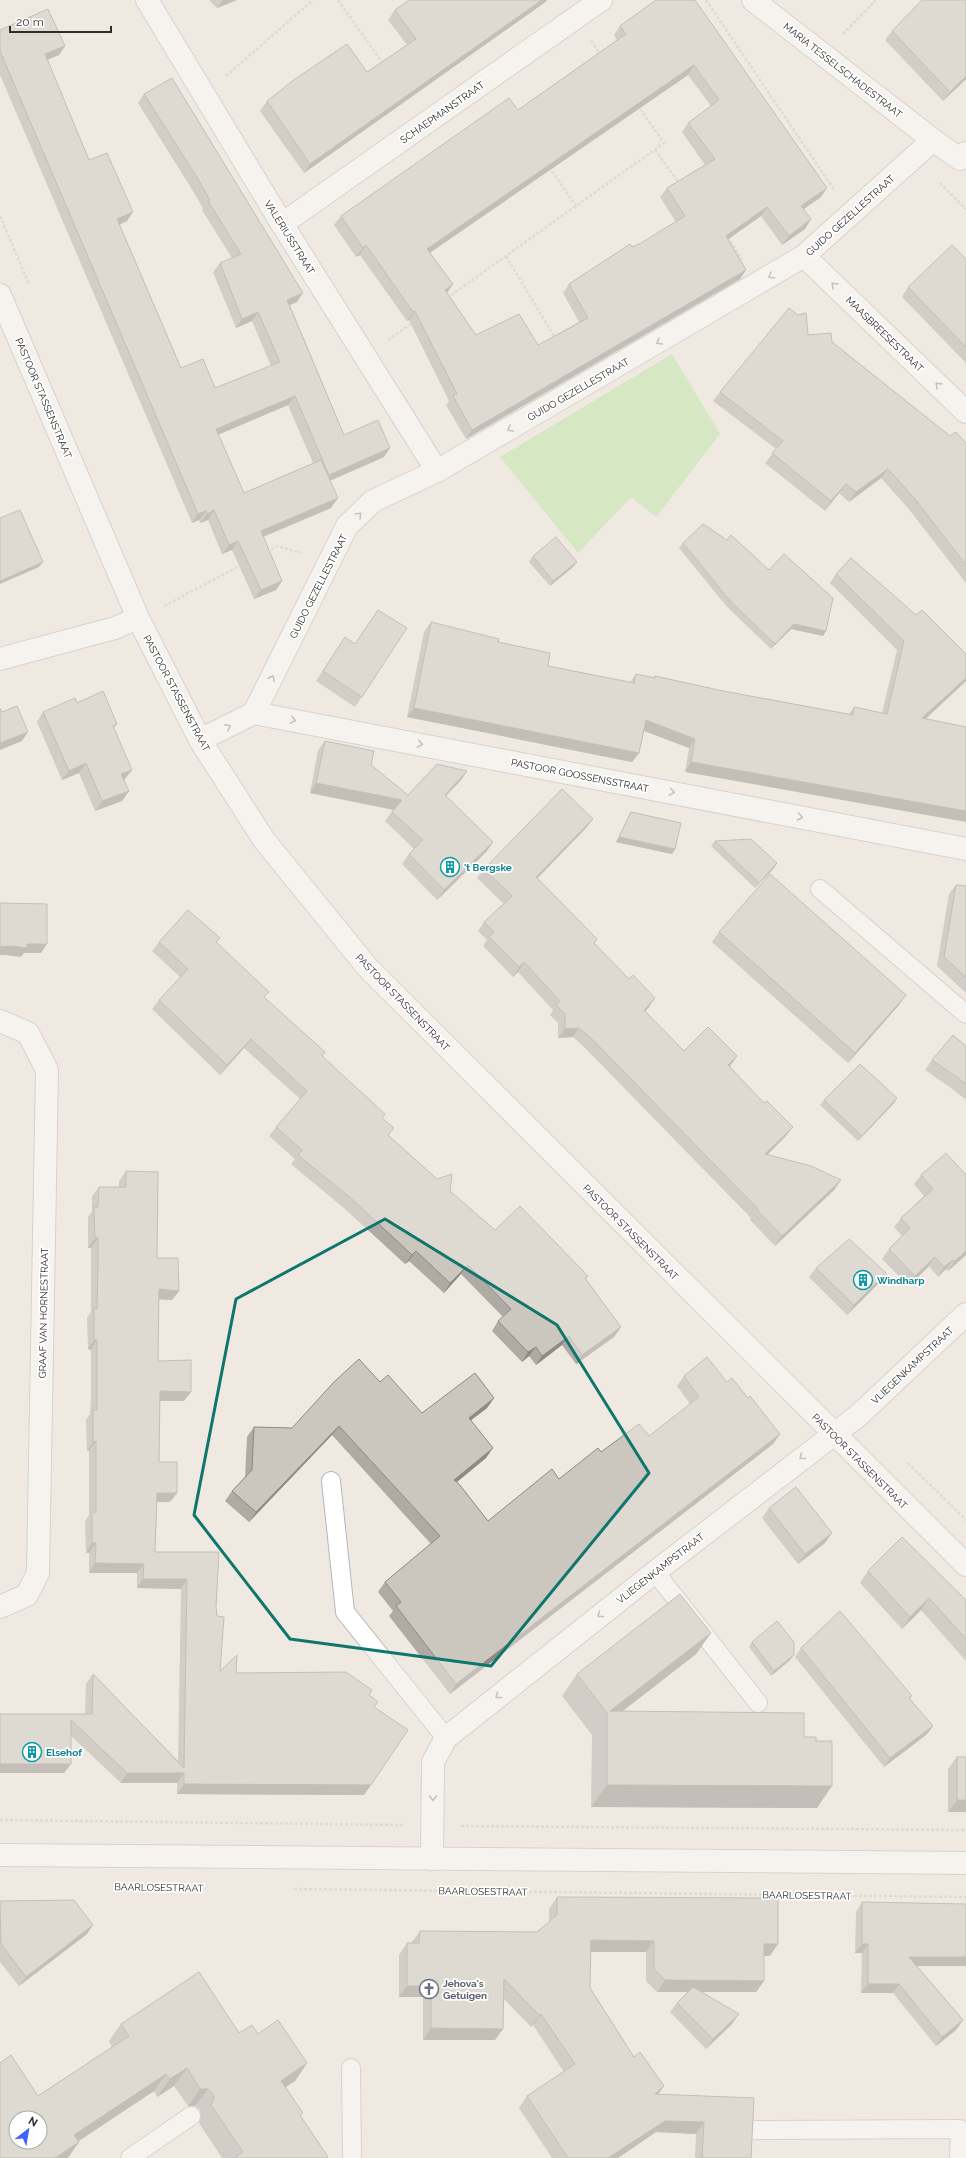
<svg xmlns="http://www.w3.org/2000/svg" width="966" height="2158" font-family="Raleway,sans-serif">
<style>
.green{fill:#b6e59e}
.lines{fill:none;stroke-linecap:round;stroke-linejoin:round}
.lane-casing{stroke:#b4b7c1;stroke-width:20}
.street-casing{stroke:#b4b7c1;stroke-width:24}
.secondary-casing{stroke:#b4b7c1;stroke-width:24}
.path{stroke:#c9c9c9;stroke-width:2.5;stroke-dasharray:3 2;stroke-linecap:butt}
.lane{stroke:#fff;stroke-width:18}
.street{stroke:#fff;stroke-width:22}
.secondary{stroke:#fff;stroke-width:22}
.wall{fill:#afaba4;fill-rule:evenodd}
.shaded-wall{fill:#8e8b86}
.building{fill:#cbc7bf;stroke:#8e8b86;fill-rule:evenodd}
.oneway{stroke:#969696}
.marked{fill:none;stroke:#0f766e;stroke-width:3;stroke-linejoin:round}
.labels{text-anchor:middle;stroke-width:3.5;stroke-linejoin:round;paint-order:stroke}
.street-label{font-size:10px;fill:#2e2e2e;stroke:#fff}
.culture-label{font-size:10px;font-weight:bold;fill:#0d838f;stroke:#fff;text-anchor:start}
.worship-label{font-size:10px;font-weight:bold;fill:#5b616d;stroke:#fff;text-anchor:start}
</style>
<rect width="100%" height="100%" fill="#efe9e1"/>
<polygon class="green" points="672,354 720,434 656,517 631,497 578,553 500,457"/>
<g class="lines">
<g class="lane-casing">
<g id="lane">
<polyline points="820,889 966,1014"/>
<polyline points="331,1481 345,1612 446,1738"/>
<polyline points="655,1572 758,1703"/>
<polyline points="351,2068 352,2158"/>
<polyline points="756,2130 960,2129 959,2158"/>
<polyline points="130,2158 191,2116"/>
</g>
</g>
<g class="street-casing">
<g id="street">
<polyline points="147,0 282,224 437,471"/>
<polyline points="753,0 933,140 960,159 966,153"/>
<polyline points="282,224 601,0"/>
<polyline points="804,256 966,412"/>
<polyline points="0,659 115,628 138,618"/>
<polyline points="254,713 347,526 373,501 437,471 804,256 933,140"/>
<polyline points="200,740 254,713 966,849"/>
<polyline points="0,1021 28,1033 47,1070 38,1573 27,1595 0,1607"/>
<polyline points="432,1859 433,1762 446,1738 655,1572 859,1415 966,1314"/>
</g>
</g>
<g class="secondary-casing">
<g id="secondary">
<polyline points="0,295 138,618 200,740 264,840 368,968 966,1565"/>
<polyline points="0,1855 966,1863"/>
</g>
</g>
<g class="path">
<polyline points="338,0 384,65"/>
<polyline points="706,0 835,191"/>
<polyline points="843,34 876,0"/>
<polyline points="591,41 601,55"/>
<polyline points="226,76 313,0"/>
<polyline points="655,150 679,183"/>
<polyline points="549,167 576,206"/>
<polyline points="940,183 966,209"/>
<polyline points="0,216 29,284"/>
<polyline points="728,237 742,260"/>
<polyline points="506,256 555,338"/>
<polyline points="447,298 664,143 638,106"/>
<polyline points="388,340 413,322"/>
<polyline points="267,552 277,546 301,553"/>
<polyline points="164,606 241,565"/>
<polyline points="908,1463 966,1520"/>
<polyline points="0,1820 404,1825"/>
<polyline points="461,1826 966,1830"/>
<polyline points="294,1889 966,1897"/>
</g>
<use href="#lane" class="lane"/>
<use href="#street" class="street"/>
<use href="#secondary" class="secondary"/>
</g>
<g class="wall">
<polygon points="209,0 237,0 217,8"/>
<polygon points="409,0 547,0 544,3 304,173 260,111 267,101 367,72 407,45 388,20 395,10"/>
<path d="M 656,0 L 821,197 L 804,209 L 805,229 L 782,245 L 761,216 L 728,239 L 746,270 L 740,279 L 466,439 L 446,405 L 449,401 L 409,320 L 407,321 L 360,255 L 356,257 L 334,225 L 341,216 L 518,110 L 617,40 L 614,35 L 620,26 ZM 688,75 L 711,106 L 688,123 L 682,132 L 705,165 L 667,188 L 660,197 L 676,222 L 641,243 L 632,247 L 569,284 L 563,293 L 579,322 L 538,345 L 476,335 L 447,293 L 430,252 Z"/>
<polygon points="966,0 966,79 943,101 885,40 892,31"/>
<path d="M 0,30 L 65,46 L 59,55 L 47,60 L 89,160 L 127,221 L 119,225 L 181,368 L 215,388 L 271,366 L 252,321 L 236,328 L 213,272 L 220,263 L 232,258 L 202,210 L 203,208 L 188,183 L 138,103 L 144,94 L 297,302 L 290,305 L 344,435 L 384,457 L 330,481 L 331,508 L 263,537 L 282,581 L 276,590 L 254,599 L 232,550 L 222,554 L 208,520 L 200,523 L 199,520 L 192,523 L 0,75 ZM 288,405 L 313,463 L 244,493 L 218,435 Z"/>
<polygon points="966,259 966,363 902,297 908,287"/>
<polygon points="808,335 832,342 950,436 966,443 966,583 908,508 881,478 849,502 839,493 825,511 765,463 776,449 713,401 720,392"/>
<polygon points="683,543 769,570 823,636 791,629 771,649 727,607 679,548"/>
<polygon points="533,556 577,562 573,567 550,586 529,562"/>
<polygon points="836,574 916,615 966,654 966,681 925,719 685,772 689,748 644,731 639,753 632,762 407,717 424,632 431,622 498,642 548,666 630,682 636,674 654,678 655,676 723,691 849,714 854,707 882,713 897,650 830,583"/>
<polygon points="378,610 362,697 355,707 316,681 345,637 355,644"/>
<polygon points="77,703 117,724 114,728 125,779 124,780 129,791 122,801 95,811 79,773 62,780 37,722 43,712"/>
<polygon points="325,741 371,765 408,795 467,771 461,780 446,796 493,842 486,852 437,900 402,864 409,854 414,849 385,821 393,810 310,793 318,750"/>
<polygon points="631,812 675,849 672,854 616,842 628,817"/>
<polygon points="586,828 537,878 597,939 594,943 649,1007 645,1011 684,1051 737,1056 730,1066 786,1136 767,1155 835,1189 775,1246 750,1220 751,1218 586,1049 573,1037 558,1038 558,1023 550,1015 553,1010 518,972 513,977 483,946 487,940 478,931 484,922 504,904 477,878 484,869"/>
<polygon points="715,841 777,863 774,868 755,888 711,846"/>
<polygon points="956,885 966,886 966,993 937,966 949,894"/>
<polygon points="719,932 899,1005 848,1063 712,942"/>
<polygon points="159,942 216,943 265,998 382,1118 389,1136 450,1191 495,1230 588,1276 586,1279 621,1327 614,1337 576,1364 562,1345 536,1365 529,1356 522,1362 492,1331 498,1321 503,1317 461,1274 444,1293 409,1261 405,1264 345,1209 291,1164 295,1159 269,1136 276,1127 300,1099 244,1048 220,1075 152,1009 159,1000 180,977 152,951"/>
<polygon points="966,1046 966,1100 951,1088 925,1070 932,1060"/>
<polygon points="824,1100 894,1103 858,1141 820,1105"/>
<polygon points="126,1171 157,1258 179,1291 172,1300 159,1299 158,1361 184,1401 160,1401 159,1462 177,1493 170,1502 157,1502 155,1552 219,1552 216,1607 220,1671 236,1673 369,1695 374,1707 364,1795 177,1794 177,1783 121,1783 71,1736 64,1773 0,1714 85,1714 86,1684 93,1674 178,1761 181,1589 137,1588 137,1573 89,1573 89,1553 86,1553 85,1521 89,1515 89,1451 87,1451 86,1420 90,1414 91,1400 91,1350 88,1349 87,1318 91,1312 91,1248 88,1248 88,1217 92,1211 92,1196 99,1187 119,1187 119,1181"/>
<polygon points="966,1173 966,1255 948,1271 946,1269 938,1277 929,1266 909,1286 882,1259 889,1249 902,1236 894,1227 901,1218 924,1196 914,1184 921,1175 965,1174"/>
<polygon points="816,1268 879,1283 847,1315 809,1277"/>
<polygon points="684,1376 727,1382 748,1398 780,1434 773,1444 450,1694 389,1616 393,1611 378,1592 385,1582 431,1544 332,1435 249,1522 225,1501 232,1491 245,1477 247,1437 254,1427 292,1428 380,1382 422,1413 494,1398 487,1408 471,1420 486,1458 457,1482 488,1521 559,1479 601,1452 649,1436 690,1404 677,1386"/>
<polygon points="769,1508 825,1543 798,1564 762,1518"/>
<polygon points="868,1571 966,1600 966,1661 921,1610 902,1629 860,1583"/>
<polygon points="711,1633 696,1654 623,1711 804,1737 817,1808 591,1807 592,1735 562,1696 577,1674"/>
<polygon points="752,1642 790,1660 771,1676 749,1647"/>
<polygon points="801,1648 910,1699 933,1726 926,1735 884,1767 795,1657"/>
<polygon points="957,1757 966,1812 948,1812 948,1769"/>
<polygon points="557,1897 770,1956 764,1956 764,1981 756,1992 702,1992 732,2024 706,2049 670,2012 677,2003 688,1992 657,1992 646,1981 646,1952 591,1952 590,1988 634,2057 664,2086 658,2094 754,2098 751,2158 695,2158 696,2134 656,2132 618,2158 552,2158 519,2108 527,2096 564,2072 533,2025 531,2027 504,1999 495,2040 423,2040 423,1997 399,1997 399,1955 407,1943 411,1943 420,1931 537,1932 549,1922 549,1909"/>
<polygon points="0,1901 87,1934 19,1986 0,1962"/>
<polygon points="862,1902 963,2020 956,2030 936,2046 893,1993 861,1993 862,1953 855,1953 856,1912"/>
<polygon points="121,2024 239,2033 258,2034 307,2063 295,2081 286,2087 301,2116 328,2157 328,2158 222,2158 199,2123 201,2116 200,2110 195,2106 188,2106 174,2086 157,2097 154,2091 79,2141 38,2096 112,2047 109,2041"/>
</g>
<g class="shaded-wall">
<polygon points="223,0 237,0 217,8"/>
<polygon points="542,0 547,0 544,3 304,173 310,164"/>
<polygon points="65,46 59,55 39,63 45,54"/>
<polygon points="694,65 688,75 421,259 427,249"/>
<polygon points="966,76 966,79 943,101 950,92"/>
<polygon points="827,188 821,197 795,215 801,206"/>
<polygon points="767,207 761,216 720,245 726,236"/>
<polygon points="133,212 127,221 110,228 117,219"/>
<polygon points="811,219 805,229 782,245 789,236"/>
<polygon points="366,245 360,255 356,257 363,248"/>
<polygon points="746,270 740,279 466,439 472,430"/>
<polygon points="453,284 447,293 445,290"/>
<polygon points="303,293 297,302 281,309 287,300"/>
<polygon points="415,311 409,320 407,321 413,312"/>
<polygon points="258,312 252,321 236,328 242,319"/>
<polygon points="295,396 288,405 210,438 216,429"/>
<polygon points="390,448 384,457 322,484 329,475"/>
<polygon points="888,469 881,478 849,502 856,492"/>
<polygon points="846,484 825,511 831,501"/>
<polygon points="338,498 331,508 255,540 261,531"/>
<polygon points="214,510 208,520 200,523 207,514"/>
<polygon points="206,511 199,520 192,523 198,514"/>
<polygon points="238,541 232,550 222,554 229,545"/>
<polygon points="43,562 39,567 0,584 0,581"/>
<polygon points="577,562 573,567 550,586 553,581"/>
<polygon points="282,581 276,590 254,599 261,590"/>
<polygon points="794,624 826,631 823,636 791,629 771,649 775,644"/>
<polygon points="966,678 966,681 916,728 922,718"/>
<polygon points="414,708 639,753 632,762 407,717"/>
<polygon points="646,720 695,739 689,748 639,729"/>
<polygon points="28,732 22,741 0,750 0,743"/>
<polygon points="691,762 966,811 966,822 685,772"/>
<polygon points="86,763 79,773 62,780 69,771"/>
<polygon points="132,770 125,779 115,784 121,774"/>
<polygon points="467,771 461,780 438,804 445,795"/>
<polygon points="316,783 402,800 396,810 310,793"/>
<polygon points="129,791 122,801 95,811 102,801"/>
<polygon points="593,819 586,828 530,886 536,877"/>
<polygon points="619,837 675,849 672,854 616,842"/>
<polygon points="493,842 486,852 437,900 444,890"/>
<polygon points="777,863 774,868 755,888 759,883"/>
<polygon points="27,944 47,944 41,953 24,953 21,957 5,955 0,955 0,947"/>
<polygon points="524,962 518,972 513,977 519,967"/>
<polygon points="906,995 899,1005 848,1063 855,1053"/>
<polygon points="655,998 649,1007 638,1019 644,1010"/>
<polygon points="579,1028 573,1037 558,1038 565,1029"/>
<polygon points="251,1039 244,1048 220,1075 227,1065"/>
<polygon points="737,1056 731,1065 722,1074 728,1065"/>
<polygon points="897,1098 894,1103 858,1141 862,1136"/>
<polygon points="793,1127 786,1136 759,1163 765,1154"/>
<polygon points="841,1180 835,1189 775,1246 782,1236"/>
<polygon points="95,1238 98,1238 91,1248 88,1248"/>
<polygon points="416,1251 409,1261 405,1264 412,1255"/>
<polygon points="966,1251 966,1255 948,1271 955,1261"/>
<polygon points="935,1257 929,1266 909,1286 915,1276"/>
<polygon points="953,1260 946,1269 938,1277 944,1267"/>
<polygon points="468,1265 461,1274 444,1293 450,1283"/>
<polygon points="886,1273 879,1283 847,1315 854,1305"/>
<polygon points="159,1289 179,1291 172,1300 153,1299"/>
<polygon points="621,1327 614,1337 576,1364 582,1355"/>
<polygon points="569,1336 562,1345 536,1365 542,1356"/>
<polygon points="94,1340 97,1340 91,1350 88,1349"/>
<polygon points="536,1347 529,1356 522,1362 528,1352"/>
<polygon points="160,1391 191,1392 184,1401 154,1401"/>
<polygon points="494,1398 487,1408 462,1427 469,1418"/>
<polygon points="339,1426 332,1435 249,1522 256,1512"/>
<polygon points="780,1434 773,1444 450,1694 456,1684"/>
<polygon points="96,1441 89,1451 87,1451 93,1442"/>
<polygon points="493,1448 486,1458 447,1490 454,1480"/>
<polygon points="157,1493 177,1493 170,1502 150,1502"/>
<polygon points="832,1533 825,1543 798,1564 805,1554"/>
<polygon points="92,1543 96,1543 89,1553 86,1553"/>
<polygon points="95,1563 144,1564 137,1573 89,1573"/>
<polygon points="143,1579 187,1579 181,1589 137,1588"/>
<polygon points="929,1598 921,1610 902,1629 910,1617"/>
<polygon points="711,1633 696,1654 607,1723 610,1711"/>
<polygon points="794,1655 790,1660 771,1676 774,1671"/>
<polygon points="933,1726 926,1735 884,1767 890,1758"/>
<polygon points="0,1764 71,1764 64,1773 0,1773"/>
<polygon points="127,1773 184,1773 177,1783 121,1783"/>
<polygon points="184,1784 371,1785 364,1795 177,1794"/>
<polygon points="607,1785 832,1786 817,1808 591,1807"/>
<polygon points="957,1800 966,1800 966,1812 948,1812"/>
<polygon points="93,1925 87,1934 19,1986 26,1977"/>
<polygon points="591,1940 654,1941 646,1952 583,1952"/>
<polygon points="764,1944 778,1944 770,1956 756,1956"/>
<polygon points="862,1944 868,1944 862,1953 855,1953"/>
<polygon points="909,1957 966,1957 966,1966 902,1966"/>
<polygon points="665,1980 764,1981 756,1992 657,1992"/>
<polygon points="868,1984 899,1984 893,1993 861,1993"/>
<polygon points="407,1986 431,1986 423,1997 399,1997"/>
<polygon points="541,2014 533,2025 531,2027 539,2015"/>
<polygon points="739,2014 732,2024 706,2049 713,2039"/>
<polygon points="963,2020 956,2030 936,2046 942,2037"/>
<polygon points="431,2028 503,2029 495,2040 423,2040"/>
<polygon points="307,2063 295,2081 269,2098 281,2081"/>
<polygon points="187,2068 174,2086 157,2097 170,2079"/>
<polygon points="166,2074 154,2091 62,2152 74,2135"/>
<polygon points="664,2086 656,2097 655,2094"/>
<polygon points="200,2089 208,2089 195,2106 188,2106"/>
<polygon points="665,2121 704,2122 696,2134 656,2132 618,2158 608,2158"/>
<polygon points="79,2142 68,2158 55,2158"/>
</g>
<g class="building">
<polygon points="409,0 542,0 310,164 267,101 295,79 347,44 367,72 416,39 395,10"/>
<path d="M 656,0 L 695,0 L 827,188 L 801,206 L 811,219 L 789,236 L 767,207 L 726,236 L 746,270 L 472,430 L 453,396 L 457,394 L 415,311 L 413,312 L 366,245 L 363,248 L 341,216 L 509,98 L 518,110 L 626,34 L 620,26 ZM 694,65 L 719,100 L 688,123 L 715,159 L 667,188 L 685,216 L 641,243 L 632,247 L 630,244 L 569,284 L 588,318 L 538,345 L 519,314 L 476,335 L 445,290 L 453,284 L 427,249 Z"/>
<polygon points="922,0 966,0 966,76 950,92 892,31"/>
<polygon points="48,9 65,46 45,54 89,160 107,153 133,212 117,219 181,368 203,359 215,388 280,362 258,312 242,319 220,263 241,254 208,201 210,200 195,174 144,94 172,78 303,293 287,300 344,435 378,420 390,448 329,475 295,396 216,429 244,493 321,460 338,498 261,531 282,581 261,590 238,541 229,545 214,510 207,514 206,511 198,514 0,51 0,30"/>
<polygon points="952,245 966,259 966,347 908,287"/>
<polygon points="789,308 798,315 806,313 808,335 831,333 832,342 950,436 956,432 966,443 966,565 915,499 888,469 856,492 846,484 831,501 772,453 783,441 720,392"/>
<polygon points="20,510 43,562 0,581 0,518"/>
<polygon points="703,524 727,540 731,535 769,570 784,554 833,598 826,631 794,624 775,644 731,602 683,543"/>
<polygon points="556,537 577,562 553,581 533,556"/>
<polygon points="851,558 916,615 922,610 966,654 966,678 922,718 966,727 966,811 691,762 695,739 646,720 639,753 414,708 431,622 499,639 498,642 550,653 548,666 634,683 636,674 655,678 655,676 723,691 853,715 854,707 887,714 904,641 836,574"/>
<polygon points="378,610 407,628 362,697 323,671 345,637 355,644"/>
<polygon points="103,691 117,724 113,726 132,770 121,774 129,791 102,801 86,763 69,771 43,712 75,698 77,703"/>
<polygon points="17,706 28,732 0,743 0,708 2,712"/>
<polygon points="325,741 374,751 371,765 408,795 437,764 467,771 445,795 493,842 444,890 409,854 423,840 392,812 402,800 316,783"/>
<polygon points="562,789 593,819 536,877 597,939 594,943 629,979 633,975 655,998 644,1010 684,1051 708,1027 737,1056 728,1065 764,1103 767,1101 793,1127 765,1154 811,1166 841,1180 782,1236 757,1210 758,1209 593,1040 579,1028 565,1029 565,1014 556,1005 560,1001 524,962 519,967 489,937 494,932 484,922 512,896 484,869"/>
<polygon points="631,812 681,823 675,849 619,837"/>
<polygon points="751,839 777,863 759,883 715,841"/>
<polygon points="770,874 906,995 855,1053 719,932"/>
<polygon points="956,885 966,886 966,977 944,957"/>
<polygon points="0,903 47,904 47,944 27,944 27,948 11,946 0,947"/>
<polygon points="188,910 220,938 216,942 269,992 264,997 325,1052 322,1056 385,1114 382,1118 394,1128 388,1135 437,1179 452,1174 450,1191 495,1230 520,1206 588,1276 585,1278 621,1327 582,1355 569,1336 542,1356 536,1347 528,1352 498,1321 511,1309 468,1265 450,1283 416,1251 412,1255 352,1199 298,1155 302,1150 276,1127 307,1091 251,1039 227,1065 159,1000 188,969 159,942"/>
<polygon points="953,1035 966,1046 966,1084 958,1078 932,1060"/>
<polygon points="860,1064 897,1098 862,1136 824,1100"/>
<polygon points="946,1153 965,1174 966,1173 966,1251 955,1261 953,1260 944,1267 935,1257 915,1276 889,1249 910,1228 901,1218 933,1189 921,1175"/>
<polygon points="126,1171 158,1172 157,1258 178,1258 179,1291 159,1289 158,1361 191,1360 191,1392 160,1391 159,1462 177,1462 177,1493 157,1493 155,1552 219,1552 216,1607 217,1616 224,1617 220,1671 237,1655 236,1673 346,1672 372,1690 369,1695 378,1702 374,1707 408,1730 371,1785 184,1784 184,1773 127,1773 71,1720 71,1764 0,1764 0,1714 92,1714 93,1674 184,1768 187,1579 143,1579 144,1564 95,1563 96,1543 92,1543 92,1512 96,1512 96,1441 93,1442 93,1410 97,1410 97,1340 94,1340 94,1308 97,1309 98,1263 98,1238 95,1238 94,1207 98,1207 99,1187 126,1187"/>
<polygon points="849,1239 886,1273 854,1305 816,1268"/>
<polygon points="707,1357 727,1382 732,1378 748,1398 750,1396 780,1434 456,1684 396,1606 401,1602 385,1582 440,1536 339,1426 256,1512 232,1491 252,1470 254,1427 292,1428 334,1382 359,1359 380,1382 388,1375 422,1413 475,1373 494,1398 469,1418 493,1448 454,1480 459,1484 488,1521 552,1469 559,1479 598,1448 601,1452 639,1424 649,1436 699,1397 684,1376"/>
<polygon points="796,1487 832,1533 805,1554 769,1508"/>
<polygon points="902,1537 966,1600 966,1639 929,1598 910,1617 868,1571"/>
<polygon points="680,1594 711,1633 610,1711 804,1713 804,1737 816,1737 816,1741 832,1741 832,1786 607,1785 607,1713 577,1674"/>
<polygon points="840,1611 912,1696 909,1698 933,1726 890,1758 801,1648"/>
<polygon points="777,1621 794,1642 794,1655 774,1671 752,1642"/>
<rect x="957" y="1757" width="9" height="43"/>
<polygon points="557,1897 778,1898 778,1944 764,1944 764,1981 665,1980 654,1969 654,1941 591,1940 590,1988 634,2057 640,2052 664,2086 655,2094 754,2098 751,2158 702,2158 704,2122 665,2121 608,2158 568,2158 527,2096 575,2064 541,2014 539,2015 504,1979 503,2029 431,2028 431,1986 407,1986 407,1943 419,1943 420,1931 537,1932 557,1915"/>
<polygon points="74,1900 93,1925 26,1977 1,1944 0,1901"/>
<polygon points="862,1902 966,1904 966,1957 909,1957 963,2020 942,2037 899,1984 868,1984 868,1944 862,1944"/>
<path d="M 199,1972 L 239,2033 L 252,2025 L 258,2034 L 278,2020 L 307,2063 L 281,2081 L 303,2113 L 300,2115 L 328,2157 L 327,2158 L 234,2158 L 243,2152 L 211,2105 L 214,2098 L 212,2093 L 208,2089 L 200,2089 L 187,2068 L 170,2079 L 166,2074 L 74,2135 L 79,2142 L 55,2158 L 0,2158 L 0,2063 L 11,2055 L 38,2096 L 129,2036 L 121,2024 ZM 16,2118 L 40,2118 L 40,2142 L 16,2142 Z"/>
<polygon points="693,1987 739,2014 713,2039 677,2003"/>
</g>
<defs><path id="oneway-chevron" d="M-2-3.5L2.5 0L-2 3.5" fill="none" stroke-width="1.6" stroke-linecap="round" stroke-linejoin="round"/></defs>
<g class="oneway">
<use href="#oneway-chevron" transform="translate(771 276) rotate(149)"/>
<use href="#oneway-chevron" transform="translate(834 285) rotate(-136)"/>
<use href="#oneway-chevron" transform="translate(659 342) rotate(150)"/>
<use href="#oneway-chevron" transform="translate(938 385) rotate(-136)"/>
<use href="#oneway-chevron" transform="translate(510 429) rotate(150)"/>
<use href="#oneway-chevron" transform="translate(359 515) rotate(-45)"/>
<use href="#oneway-chevron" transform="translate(272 678) rotate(-64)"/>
<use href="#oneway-chevron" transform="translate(293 720) rotate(11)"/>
<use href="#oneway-chevron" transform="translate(228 727) rotate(-27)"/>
<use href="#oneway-chevron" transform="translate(420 744) rotate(11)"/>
<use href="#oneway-chevron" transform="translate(672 792) rotate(11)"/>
<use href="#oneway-chevron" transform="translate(800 817) rotate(11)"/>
<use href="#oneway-chevron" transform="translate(802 1457) rotate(142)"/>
<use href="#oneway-chevron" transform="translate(600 1615) rotate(142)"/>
<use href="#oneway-chevron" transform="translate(498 1696) rotate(142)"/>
<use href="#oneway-chevron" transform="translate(433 1798) rotate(90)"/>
</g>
<path d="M0 0H966V2158H0ZM 385,1219 L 557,1325 L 649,1473 L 491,1666 L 290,1639 L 194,1515 L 236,1299 Z" fill="#efe9e1" fill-opacity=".55" fill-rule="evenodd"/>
<path class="marked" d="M 385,1219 L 557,1325 L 649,1473 L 491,1666 L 290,1639 L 194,1515 L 236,1299 Z"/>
<defs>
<g id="building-ring" transform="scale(1)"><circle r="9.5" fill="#fff" stroke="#0f9aa8" stroke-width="1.5"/><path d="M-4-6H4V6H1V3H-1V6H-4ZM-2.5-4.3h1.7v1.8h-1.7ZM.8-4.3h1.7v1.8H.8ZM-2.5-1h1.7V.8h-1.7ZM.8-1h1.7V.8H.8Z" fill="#0f9aa8"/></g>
<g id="church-ring" transform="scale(1)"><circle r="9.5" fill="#fff" stroke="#6b7280" stroke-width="1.5"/><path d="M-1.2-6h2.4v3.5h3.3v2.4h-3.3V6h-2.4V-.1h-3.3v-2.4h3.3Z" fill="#6b7280"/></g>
</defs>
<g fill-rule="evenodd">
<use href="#building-ring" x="450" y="867"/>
<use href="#building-ring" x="863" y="1280"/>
<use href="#building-ring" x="32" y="1752"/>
<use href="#church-ring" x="429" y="1989"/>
</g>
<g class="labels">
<g class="street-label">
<text transform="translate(843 70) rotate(38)" y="4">MARIA TESSELSCHADESTRAAT</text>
<text transform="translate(442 112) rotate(-35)" y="4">SCHAEPMANSTRAAT</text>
<text transform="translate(850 215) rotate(-42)" y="4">GUIDO GEZELLESTRAAT</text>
<text transform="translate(290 237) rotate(58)" y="4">VALERIUSSTRAAT</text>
<text transform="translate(885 334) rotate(44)" y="4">MAASBREESESTRAAT</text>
<text transform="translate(578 389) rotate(-30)" y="4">GUIDO GEZELLESTRAAT</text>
<text transform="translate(44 398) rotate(67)" y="4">PASTOOR STASSENSTRAAT</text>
<text transform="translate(318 586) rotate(-63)" y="4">GUIDO GEZELLESTRAAT</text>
<text transform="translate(177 693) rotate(62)" y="4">PASTOOR STASSENSTRAAT</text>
<text transform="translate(580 775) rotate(11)" y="4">PASTOOR GOOSSENSSTRAAT</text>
<text transform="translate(403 1002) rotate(46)" y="4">PASTOOR STASSENSTRAAT</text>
<text transform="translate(631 1232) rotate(45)" y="4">PASTOOR STASSENSTRAAT</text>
<text transform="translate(43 1313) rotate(-89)" y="4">GRAAF VAN HORNESTRAAT</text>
<text transform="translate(912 1365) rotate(-43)" y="4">VLIEGENKAMPSTRAAT</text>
<text transform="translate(860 1461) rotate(45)" y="4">PASTOOR STASSENSTRAAT</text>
<text transform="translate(660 1568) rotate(-38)" y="4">VLIEGENKAMPSTRAAT</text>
<text transform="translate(159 1887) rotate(1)" y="4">BAARLOSESTRAAT</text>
<text transform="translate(483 1891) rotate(1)" y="4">BAARLOSESTRAAT</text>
<text transform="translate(807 1895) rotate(1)" y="4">BAARLOSESTRAAT</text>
</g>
<g class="culture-label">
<text x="464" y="871">'t Bergske</text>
<text x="877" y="1284">Windharp</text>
<text x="46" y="1756">Elsehof</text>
</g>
<g class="worship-label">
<text x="443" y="1987">Jehova's<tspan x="443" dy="12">Getuigen</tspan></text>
</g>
</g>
<g transform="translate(28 2130) rotate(31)"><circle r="19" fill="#ffffff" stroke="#ababab"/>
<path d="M0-3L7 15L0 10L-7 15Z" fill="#4264fb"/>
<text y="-6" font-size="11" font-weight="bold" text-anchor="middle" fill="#2e2e2e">N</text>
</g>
<path d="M10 26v6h101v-6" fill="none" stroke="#2e2e2e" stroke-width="2"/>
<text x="16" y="26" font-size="12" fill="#2e2e2e" stroke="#ffffff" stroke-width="3" paint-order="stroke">20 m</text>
</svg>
